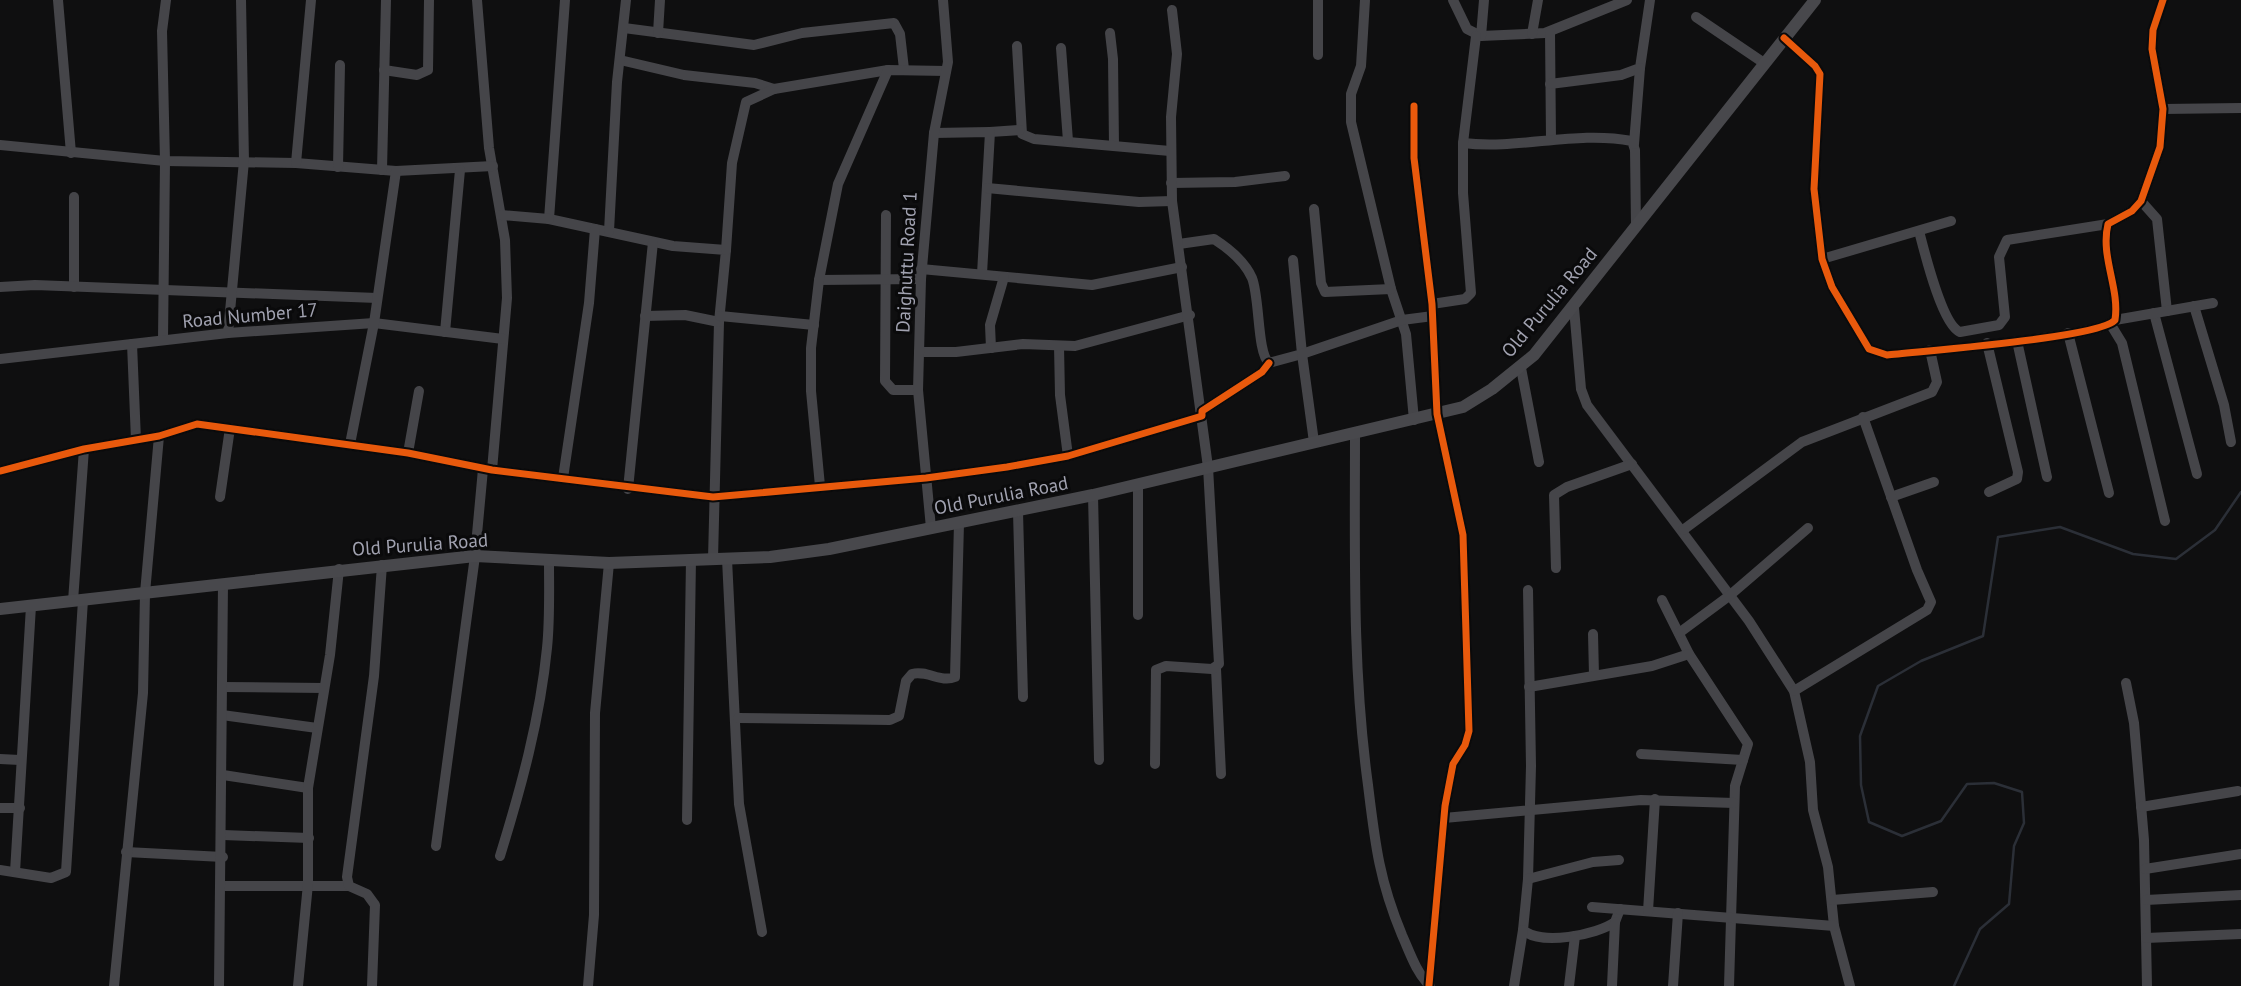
<svg xmlns="http://www.w3.org/2000/svg" width="2241" height="986" font-family="'PT Sans',sans-serif">
<style>
.lines{fill:none;stroke-linecap:round;stroke-linejoin:round}
.stream{stroke:#2b2f37;stroke-width:2.5}
.minor{stroke:#454549;stroke-width:10}
.major{stroke:#48484c;stroke-width:12}
.cycleway-casing{stroke:#0a0a0b;stroke-width:11}
.cycleway{stroke:#e8590c;stroke-width:7}
.labels{text-anchor:middle;stroke-width:6;stroke-linejoin:round;paint-order:stroke}
.street-label{font-size:19px;fill:#a1a2b0;stroke:#0a0a0b}
</style>
<rect width="100%" height="100%" fill="#0f0f10"/>
<g class="lines">
<polyline class="stream" points="1954,986 1980,929 2009,904 2014,846 2024,823 2022,792 1994,783 1967,784 1941,821 1902,836 1869,822 1861,785 1860,736 1878,686 1921,661 1983,636 1998,537 2060,527 2133,554 2176,559 2215,530 2241,492"/>
<g class="minor">
<polyline points="58,0 71,153"/>
<polyline points="477,0 489,148 505,240 507,298 492,470"/>
<polyline points="565,0 549,219 673,246 726,250 719,322 713,559"/>
<polyline points="1318,0 1318,55"/>
<polyline points="1365,0 1361,66 1351,94 1351,122 1391,289 1406,334 1414,420"/>
<polyline points="1453,0 1467,29 1481,36 1545,33 1627,0"/>
<polyline points="1696,17 1764,63"/>
<polyline points="624,28 754,45 802,33 894,23 900,34 904,69"/>
<polyline points="1550,32 1551,140"/>
<polyline points="658,33 660,0"/>
<polyline points="1110,33 1113,59 1114,146"/>
<polyline points="1532,34 1538,0"/>
<polyline points="1481,36 1484,0"/>
<path d="M 1784,38 L 1815,66 L 1820,74 L 1814,189 L 1822,259 L 1832,287 L 1869,349 L 1887,355 C 1921,351 2100,338 2115,320 C 2120,288 2100,257 2108,224 L 2132,211 L 2141,201 L 2160,147 L 2163,109 L 2152,49 L 2153,30 L 2163,0"/>
<polyline points="1017,46 1022,134 1034,139 1170,151"/>
<polyline points="1061,48 1068,141"/>
<polyline points="620,60 684,75 755,83 774,89"/>
<polyline points="384,70 417,75 428,70 429,0"/>
<polyline points="1550,84 1621,75 1640,68 1650,0"/>
<polyline points="1414,106 1414,158 1432,304 1437,414 1463,535 1469,731 1465,745 1453,764 1445,806 1429,985"/>
<polyline points="2163,109 2241,108"/>
<polyline points="990,132 1020,130"/>
<polyline points="934,133 990,132 982,274"/>
<path d="M 1463,143 C 1519,150 1576,130 1632,141 L 1635,150 L 1636,227"/>
<polyline points="1634,144 1640,68"/>
<polyline points="0,145 165,161 296,163 396,171 493,166"/>
<polyline points="296,163 311,0"/>
<polyline points="338,167 340,65"/>
<polyline points="382,170 386,0"/>
<polyline points="1171,183 1235,182 1285,176"/>
<polyline points="987,188 1139,202 1172,201"/>
<polyline points="74,197 74,287"/>
<polyline points="2141,201 2157,219 2167,311"/>
<polyline points="1314,209 1321,283 1325,292 1391,289"/>
<polyline points="501,215 549,219"/>
<polyline points="886,215 885,381 893,390 918,390"/>
<polyline points="609,231 617,82 626,0"/>
<path d="M 1919,231 C 1924,250 1942,325 1960,332 L 1999,325 L 2005,317 L 1999,257 L 2007,240 L 2108,224"/>
<path d="M 1179,244 L 1214,239 C 1228,248 1245,262 1252,278 C 1260,298 1257,353 1269,363 L 1302,354 L 1293,260"/>
<polyline points="726,250 732,163 746,102 774,89 888,70"/>
<polyline points="1822,259 1951,221"/>
<polyline points="921,269 1092,285 1182,267"/>
<polyline points="819,280 921,279"/>
<polyline points="0,287 35,285 377,298"/>
<polyline points="1432,304 1465,299 1471,293 1463,193 1463,143 1476,36"/>
<polyline points="2194,306 2224,405 2231,442"/>
<polyline points="1574,308 1581,389 1587,405 1749,621 1794,691 1810,762 1813,810 1828,867 1834,926 1850,986"/>
<polyline points="2154,313 2197,474"/>
<polyline points="645,316 685,315 719,322"/>
<polyline points="720,316 814,325"/>
<polyline points="2115,320 2213,303"/>
<polyline points="2111,325 2122,343 2165,521"/>
<polyline points="445,332 460,170"/>
<polyline points="228,333 244,161 241,0"/>
<polyline points="2068,333 2109,493"/>
<polyline points="163,340 165,161 162,31 166,0"/>
<polyline points="2017,341 2047,477"/>
<polyline points="1987,343 2018,472 2017,479 1989,492"/>
<polyline points="132,344 136,440"/>
<polyline points="1059,346 1060,395 1068,456"/>
<polyline points="991,348 990,325 1004,277"/>
<polyline points="919,352 956,352 1023,344 1075,346 1190,315"/>
<polyline points="0,359 228,333 374,323 503,339"/>
<polyline points="1521,368 1539,462"/>
<path d="M 1355,433 C 1355,551 1352,668 1368,785 C 1375,843 1379,880 1402,935 C 1410,953 1416,972 1430,986"/>
<polyline points="1314,442 1302,354 1402,320 1433,316"/>
<polyline points="350,444 374,323 396,171"/>
<polyline points="408,453 419,391"/>
<polyline points="0,471 84,449 159,436 197,424 408,453 492,470 713,497 926,478 1007,467 1068,456 1202,416 1202,411 1262,372 1269,363"/>
<polyline points="563,478 589,303 595,229"/>
<polyline points="820,486 811,391 811,348 819,280 838,184 888,70 946,71"/>
<polyline points="628,489 653,242"/>
<polyline points="1093,495 1099,760"/>
<polyline points="220,497 230,428"/>
<polyline points="1891,497 1934,482"/>
<polyline points="1018,512 1023,697"/>
<polyline points="931,528 918,390 921,279 934,133 948,62 943,0"/>
<polyline points="1683,530 1802,442 1932,392 1937,382 1930,350"/>
<polyline points="727,559 739,804 762,932"/>
<polyline points="1556,568 1554,495 1567,487 1632,464"/>
<path d="M 1528,590 L 1531,766 L 1528,879 L 1523,930 C 1540,946 1597,935 1615,922 L 1620,909"/>
<polyline points="1662,600 1689,654 1748,744 1735,786 1729,986"/>
<polyline points="73,601 84,449"/>
<polyline points="1138,615 1138,484"/>
<polyline points="1679,633 1729,596 1808,528"/>
<polyline points="1593,634 1594,675"/>
<polyline points="1216,669 1221,774"/>
<polyline points="2126,683 2134,723 2144,840 2147,986"/>
<polyline points="222,687 324,688"/>
<polyline points="1529,687 1652,666 1689,654"/>
<polyline points="1794,691 1927,610 1931,602 1917,570 1863,417"/>
<polyline points="222,715 317,728"/>
<path d="M 738,718 L 890,720 L 899,716 L 906,681 L 912,674 C 927,670 941,683 955,677 L 959,523"/>
<polyline points="1641,754 1743,760"/>
<polyline points="0,759 20,760"/>
<polyline points="1155,764 1156,670 1166,666 1212,669 1219,664 1208,467 1172,201 1171,117 1177,54 1172,10"/>
<polyline points="223,775 308,788"/>
<polyline points="2141,807 2238,791"/>
<polyline points="0,808 20,808"/>
<polyline points="1444,818 1641,800 1734,803"/>
<polyline points="687,820 691,559"/>
<polyline points="223,835 309,838"/>
<polyline points="436,846 475,556 483,469"/>
<polyline points="126,852 223,857"/>
<path d="M 500,856 C 521,788 540,719 547,648 C 550,619 549,590 549,562"/>
<polyline points="2145,869 2241,854"/>
<polyline points="0,870 51,878 66,872 83,600"/>
<polyline points="15,872 31,606"/>
<polyline points="1528,879 1593,862 1619,860"/>
<polyline points="222,886 349,886"/>
<polyline points="1832,900 1933,892"/>
<polyline points="2146,900 2241,895"/>
<polyline points="1592,907 1834,926"/>
<polyline points="1648,911 1655,799"/>
<polyline points="2146,938 2241,934"/>
<polyline points="114,986 143,693 145,593 159,436"/>
<polyline points="219,986 223,584"/>
<polyline points="298,986 308,884 308,788 330,655 339,569"/>
<polyline points="372,986 375,905 367,894 349,886 347,877 374,676 382,565"/>
<polyline points="588,986 594,915 595,713 609,563"/>
<polyline points="1514,986 1523,930"/>
<polyline points="1569,986 1575,936"/>
<polyline points="1612,986 1615,922"/>
<polyline points="1673,986 1678,913"/>
</g>
<polyline class="major" points="0,609 475,556 609,563 770,557 829,549 1093,495 1463,407 1492,389 1534,355 1815,0"/>
<g class="cycleway-casing">
<g id="cycleway">
<path d="M 1784,38 L 1815,66 L 1820,74 L 1814,189 L 1822,259 L 1832,287 L 1869,349 L 1887,355 C 1921,351 2100,338 2115,320 C 2120,288 2100,257 2108,224 L 2132,211 L 2141,201 L 2160,147 L 2163,109 L 2152,49 L 2153,30 L 2163,0"/>
<polyline points="1414,106 1414,158 1432,304 1437,414 1463,535 1469,731 1465,745 1453,764 1445,806 1429,985"/>
<polyline points="0,471 84,449 159,436 197,424 408,453 492,470 713,497 926,478 1007,467 1068,456 1202,416 1202,411 1262,372 1269,363"/>
</g>
</g>
<use href="#cycleway" class="cycleway"/>
</g>
<g class="labels">
<g class="street-label">
<text transform="translate(906 262) rotate(-87)" y="7">Daighuttu Road 1</text>
<text transform="translate(1549 302) rotate(-50)" y="7">Old Purulia Road</text>
<text transform="translate(250 315) rotate(-5)" y="7">Road Number 17</text>
<text transform="translate(1001 495) rotate(-11)" y="7">Old Purulia Road</text>
<text transform="translate(420 544) rotate(-4)" y="7">Old Purulia Road</text>
</g>
</g>
</svg>
